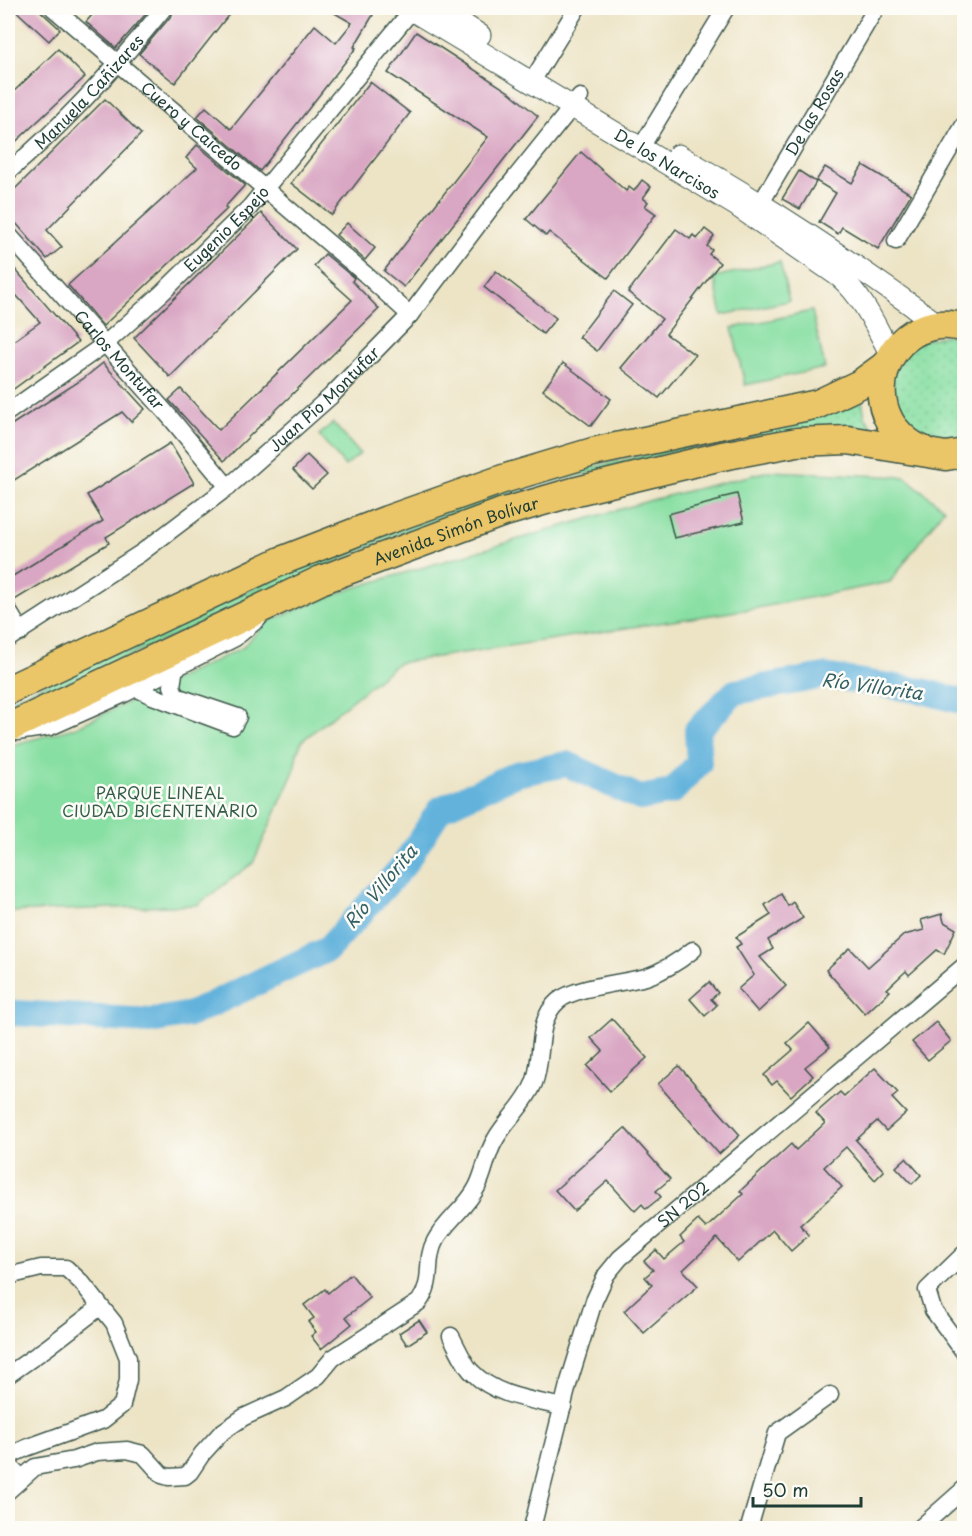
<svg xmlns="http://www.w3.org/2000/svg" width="972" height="1536" font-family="'Playpen Sans',sans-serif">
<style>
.grass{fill:url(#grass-dots);stroke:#548e6c;stroke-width:1.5}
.park{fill:#88dfa3;stroke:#548e6c;stroke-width:1.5}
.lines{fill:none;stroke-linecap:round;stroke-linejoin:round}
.river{stroke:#62b2dc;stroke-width:26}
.building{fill:#d9a6c3}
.minor-casing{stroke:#3e564a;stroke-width:19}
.tertiary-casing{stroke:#3e564a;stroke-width:23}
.trunk-casing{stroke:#3e564a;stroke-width:31}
.minor{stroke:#fff;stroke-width:16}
.tertiary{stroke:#fff;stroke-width:21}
.trunk{stroke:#ebc669;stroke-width:28}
.labels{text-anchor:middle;stroke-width:5;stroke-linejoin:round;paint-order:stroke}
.street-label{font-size:16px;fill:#1f3d34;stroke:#fdfcf7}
.park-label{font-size:16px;fill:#345d4a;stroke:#fdfcf7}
.water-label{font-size:18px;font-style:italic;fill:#336066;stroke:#fdfcf7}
</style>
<defs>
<pattern id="grass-dots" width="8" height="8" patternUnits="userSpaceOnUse" patternTransform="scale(1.5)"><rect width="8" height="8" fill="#88dfa3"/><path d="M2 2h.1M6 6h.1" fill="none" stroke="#75c08d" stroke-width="1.8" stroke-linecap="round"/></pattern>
</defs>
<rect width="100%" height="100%" fill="#fdfcf7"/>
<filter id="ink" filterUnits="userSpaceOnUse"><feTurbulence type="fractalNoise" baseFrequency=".0167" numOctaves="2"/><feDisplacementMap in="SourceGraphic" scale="12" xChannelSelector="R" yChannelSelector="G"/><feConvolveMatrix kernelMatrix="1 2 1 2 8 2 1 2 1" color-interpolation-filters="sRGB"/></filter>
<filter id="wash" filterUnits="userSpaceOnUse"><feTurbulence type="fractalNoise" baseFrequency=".008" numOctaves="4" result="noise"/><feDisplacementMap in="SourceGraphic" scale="24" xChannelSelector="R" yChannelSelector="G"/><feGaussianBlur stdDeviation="1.35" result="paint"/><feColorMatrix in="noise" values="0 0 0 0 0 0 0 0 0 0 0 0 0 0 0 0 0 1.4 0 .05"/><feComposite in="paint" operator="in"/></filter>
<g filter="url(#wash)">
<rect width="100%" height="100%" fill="#ede4c6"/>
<g class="grass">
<polygon points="964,332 964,447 939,449 895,414 891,375 912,342"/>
<polygon points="862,400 865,417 874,430 830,428 742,439 689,449 536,486 401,533 8,710 8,701 317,559 535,480 833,412 851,406"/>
</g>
<g class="park">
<polygon points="780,262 789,301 722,315 714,277"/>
<polygon points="812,311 825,368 745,385 732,328"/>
<polygon points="333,423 360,454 345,466 319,435"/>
<polygon points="769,471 905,477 944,509 890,582 757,608 398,663 302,741 297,753 294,771 253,863 197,905 8,912 8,746 74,728 242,648 268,621 350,589 655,499"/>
</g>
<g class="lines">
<polyline class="river" points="8,1015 15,1013 150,1021 191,1014 328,949 404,865 440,809 516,774 567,764 640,798 672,792 699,763 697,730 735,692 824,676 923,691 964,702"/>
</g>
<g id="blocks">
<g class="building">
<polygon points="13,8 37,8 60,29 49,41"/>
<polygon points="98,8 151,8 116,48 86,22"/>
<polygon points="174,8 234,8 175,83 139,54 172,15"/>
<polygon points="326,8 360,8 373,15 354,47 356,48 260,171 197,117 206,107 231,129 315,25 336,43 352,23"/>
<polygon points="416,32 509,92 538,116 404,287 384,271 488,137 388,73"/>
<polygon points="58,49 85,77 8,149 8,97"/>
<polygon points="370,82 410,113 332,215 291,183"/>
<polygon points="105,99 141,134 47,230 62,247 47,259 8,214 8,196"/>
<polygon points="197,145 245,185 225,207 227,209 103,326 68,285 197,168 186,158"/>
<polygon points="581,152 626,191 629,187 634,191 642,180 651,187 643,198 648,202 645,206 656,214 608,278 549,232 546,236 526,219"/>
<polygon points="863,165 911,194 878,249 842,227 838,234 819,222 836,193 816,181 825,167 852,183"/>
<polygon points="799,171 816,182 800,209 782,199"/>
<polygon points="261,213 297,249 170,377 134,338"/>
<polygon points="347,223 375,248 365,260 336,235"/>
<polygon points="676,229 690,239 693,235 697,239 705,229 714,236 707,246 712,250 709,254 720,263 666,334 695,355 659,398 621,368 662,319 628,292"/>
<polygon points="325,254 354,278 352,281 379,309 224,461 169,400 181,389 219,430 352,300 314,266"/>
<polygon points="8,261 78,342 8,393 8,345 40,322 8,286"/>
<polygon points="496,271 556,318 543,334 484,287"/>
<polygon points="614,291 632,305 597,351 579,337"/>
<polygon points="103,363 145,409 131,422 122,412 8,484 8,427 83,379"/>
<polygon points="563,363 611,399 591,426 543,390"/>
<polygon points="170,443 194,483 106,537 109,543 13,601 8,600 8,579 103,521 87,495"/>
<polygon points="307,455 327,475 312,489 293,470"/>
<polygon points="737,494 744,522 674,538 668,514 721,500 720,498"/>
<polygon points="781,894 788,906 793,902 803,918 768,940 773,949 760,957 786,986 758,1012 738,989 754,975 736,947 741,944 736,937 771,915 765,905"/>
<polygon points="942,914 944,922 956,929 944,954 937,950 909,975 906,971 887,989 890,991 865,1014 826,970 850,948 868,967 904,935 924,930 921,920"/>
<polygon points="709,982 718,993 711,999 717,1005 705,1016 690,999"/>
<polygon points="612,1019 647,1058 610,1091 587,1066 603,1051 591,1038"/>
<polygon points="936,1022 951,1041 928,1060 912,1042"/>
<polygon points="809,1023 830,1047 805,1067 813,1076 791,1096 777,1081 772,1085 764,1075 793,1050 787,1043"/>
<polygon points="679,1066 740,1135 719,1154 658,1084"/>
<polygon points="875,1068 898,1093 892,1098 906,1113 886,1131 877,1121 856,1140 884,1171 875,1180 846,1147 824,1167 842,1187 800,1225 809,1235 791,1251 773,1230 738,1262 717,1238 683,1270 698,1286 644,1333 624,1311 652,1285 645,1277 653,1270 644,1261 656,1250 664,1259 684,1242 680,1237 698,1220 706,1228 743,1194 740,1191 791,1144 796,1150 825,1123 816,1113 840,1092 844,1096"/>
<polygon points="625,1128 670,1179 656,1191 661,1197 646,1209 642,1204 635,1211 608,1181 574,1211 555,1190"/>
<polygon points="906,1158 921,1175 912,1184 896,1167"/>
<polygon points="351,1274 370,1298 346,1317 352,1324 321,1349 311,1336 316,1332 308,1322 314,1318 304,1305 325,1289 328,1293"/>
<polygon points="419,1320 427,1332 407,1345 399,1333"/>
</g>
</g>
</g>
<g filter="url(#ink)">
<use href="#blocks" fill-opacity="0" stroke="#3e564a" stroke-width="1.5"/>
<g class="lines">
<g class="minor-casing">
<g id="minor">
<path id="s1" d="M 53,8 L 365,274 L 410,315"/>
<polyline points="531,83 577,8"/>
<polyline points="640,149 726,8"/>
<path id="s2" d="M 8,172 C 66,123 117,66 164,8"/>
<path id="s3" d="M 755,213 L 876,8"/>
<path id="s4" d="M 8,234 L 169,416 L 228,487"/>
<polyline points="896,241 964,125"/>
<path id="s5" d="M 8,412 L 105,344 L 162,293 L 250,207 L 412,10"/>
<polyline points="8,610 21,632"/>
<path id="s6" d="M 8,639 L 141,553 L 228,487 L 331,396 L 410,315 L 490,209 L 580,97"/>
<polyline points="136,688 150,695 233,726 238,717 176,696 172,686 175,667"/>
<polyline points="17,732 50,727 122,695 235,638 258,619"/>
<polyline points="964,1254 927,1290 933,1310 964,1352"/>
<polyline points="8,1276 41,1268 66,1268 82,1283 114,1323 128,1358 128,1380 122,1405 103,1420 26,1448 9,1456 11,1468 22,1477"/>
<path d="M 451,1336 C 456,1345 465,1366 472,1372 C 495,1396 532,1400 563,1407"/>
<polyline points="8,1375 48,1347 100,1307"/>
<path d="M 8,1491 L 35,1467 L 74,1460 L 97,1452 L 127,1450 L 143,1454 L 162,1475 L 169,1477 L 185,1476 L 190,1472 L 202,1454 L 222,1432 L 244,1417 L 286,1398 L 318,1376 L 333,1358 L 419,1302 C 435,1280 424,1261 435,1241 C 446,1221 467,1207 477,1187 C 485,1172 486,1155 495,1140 C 506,1120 525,1105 534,1083 C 544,1058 535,1021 558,1001 C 574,987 623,983 646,977 C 664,971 678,962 693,950"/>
<path id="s7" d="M 532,1528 L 568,1385 L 594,1301 L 606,1275 L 620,1258 L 964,966"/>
<polyline points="749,1528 777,1433 830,1395"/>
<polyline points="920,1528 964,1489"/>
</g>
</g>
<g class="tertiary-casing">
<g id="tertiary">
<path id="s8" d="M 408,8 L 737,206 L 840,277 C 864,298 876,327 891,355"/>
<polyline points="438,8 480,35"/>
<path d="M 678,155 C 769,206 855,264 939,325"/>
</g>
</g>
<g class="trunk-casing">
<g id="trunk">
<path d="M 923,450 C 911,446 902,438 894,428 C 868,393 885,339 928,327 C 940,323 952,325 964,327"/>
<polyline points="8,690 281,561 387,520 503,479 593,452 818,404 860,384 886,365"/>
<path id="s9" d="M 8,728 L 321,580 L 501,513 L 577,491 L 722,456 L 797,442 L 848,440 L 946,456 L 964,453"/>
</g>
</g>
<use href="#minor" class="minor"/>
<use href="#tertiary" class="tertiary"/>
<use href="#trunk" class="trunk"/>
</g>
</g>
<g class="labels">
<g class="street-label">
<text dy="6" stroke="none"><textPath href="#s2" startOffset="114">Manuela Cañizares</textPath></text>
<text dy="6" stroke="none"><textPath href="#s3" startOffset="117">De las Rosas</textPath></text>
<text dy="6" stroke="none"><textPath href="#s1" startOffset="182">Cuero y Caicedo</textPath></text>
<text dy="6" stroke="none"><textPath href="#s8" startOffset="302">De los Narcisos</textPath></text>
<text dy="6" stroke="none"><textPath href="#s5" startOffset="286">Eugenio Espejo</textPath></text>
<text dy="6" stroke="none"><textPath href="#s4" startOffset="168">Carlos Montufar</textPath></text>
<text dy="6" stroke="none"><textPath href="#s6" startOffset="398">Juan Pio Montufar</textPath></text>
<text dy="6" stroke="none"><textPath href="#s9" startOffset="490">Avenida Simón Bolívar</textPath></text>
<text dy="6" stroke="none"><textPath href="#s7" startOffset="369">SN 202</textPath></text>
</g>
<g class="park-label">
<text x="160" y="799">PARQUE LINEAL<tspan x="160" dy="18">CIUDAD BICENTENARIO</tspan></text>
</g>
<g class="water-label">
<text transform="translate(872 687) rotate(8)" y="6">Río Villorita</text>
<text transform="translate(381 887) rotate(-50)" y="6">Río Villorita</text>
</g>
</g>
<rect width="972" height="1536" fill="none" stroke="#fdfcf7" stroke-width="30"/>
<path d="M753 1497v9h108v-9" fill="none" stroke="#1f3d34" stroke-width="3"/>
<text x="762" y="1497" font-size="18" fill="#1f3d34" stroke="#fdfcf7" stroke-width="4.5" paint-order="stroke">50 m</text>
</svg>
